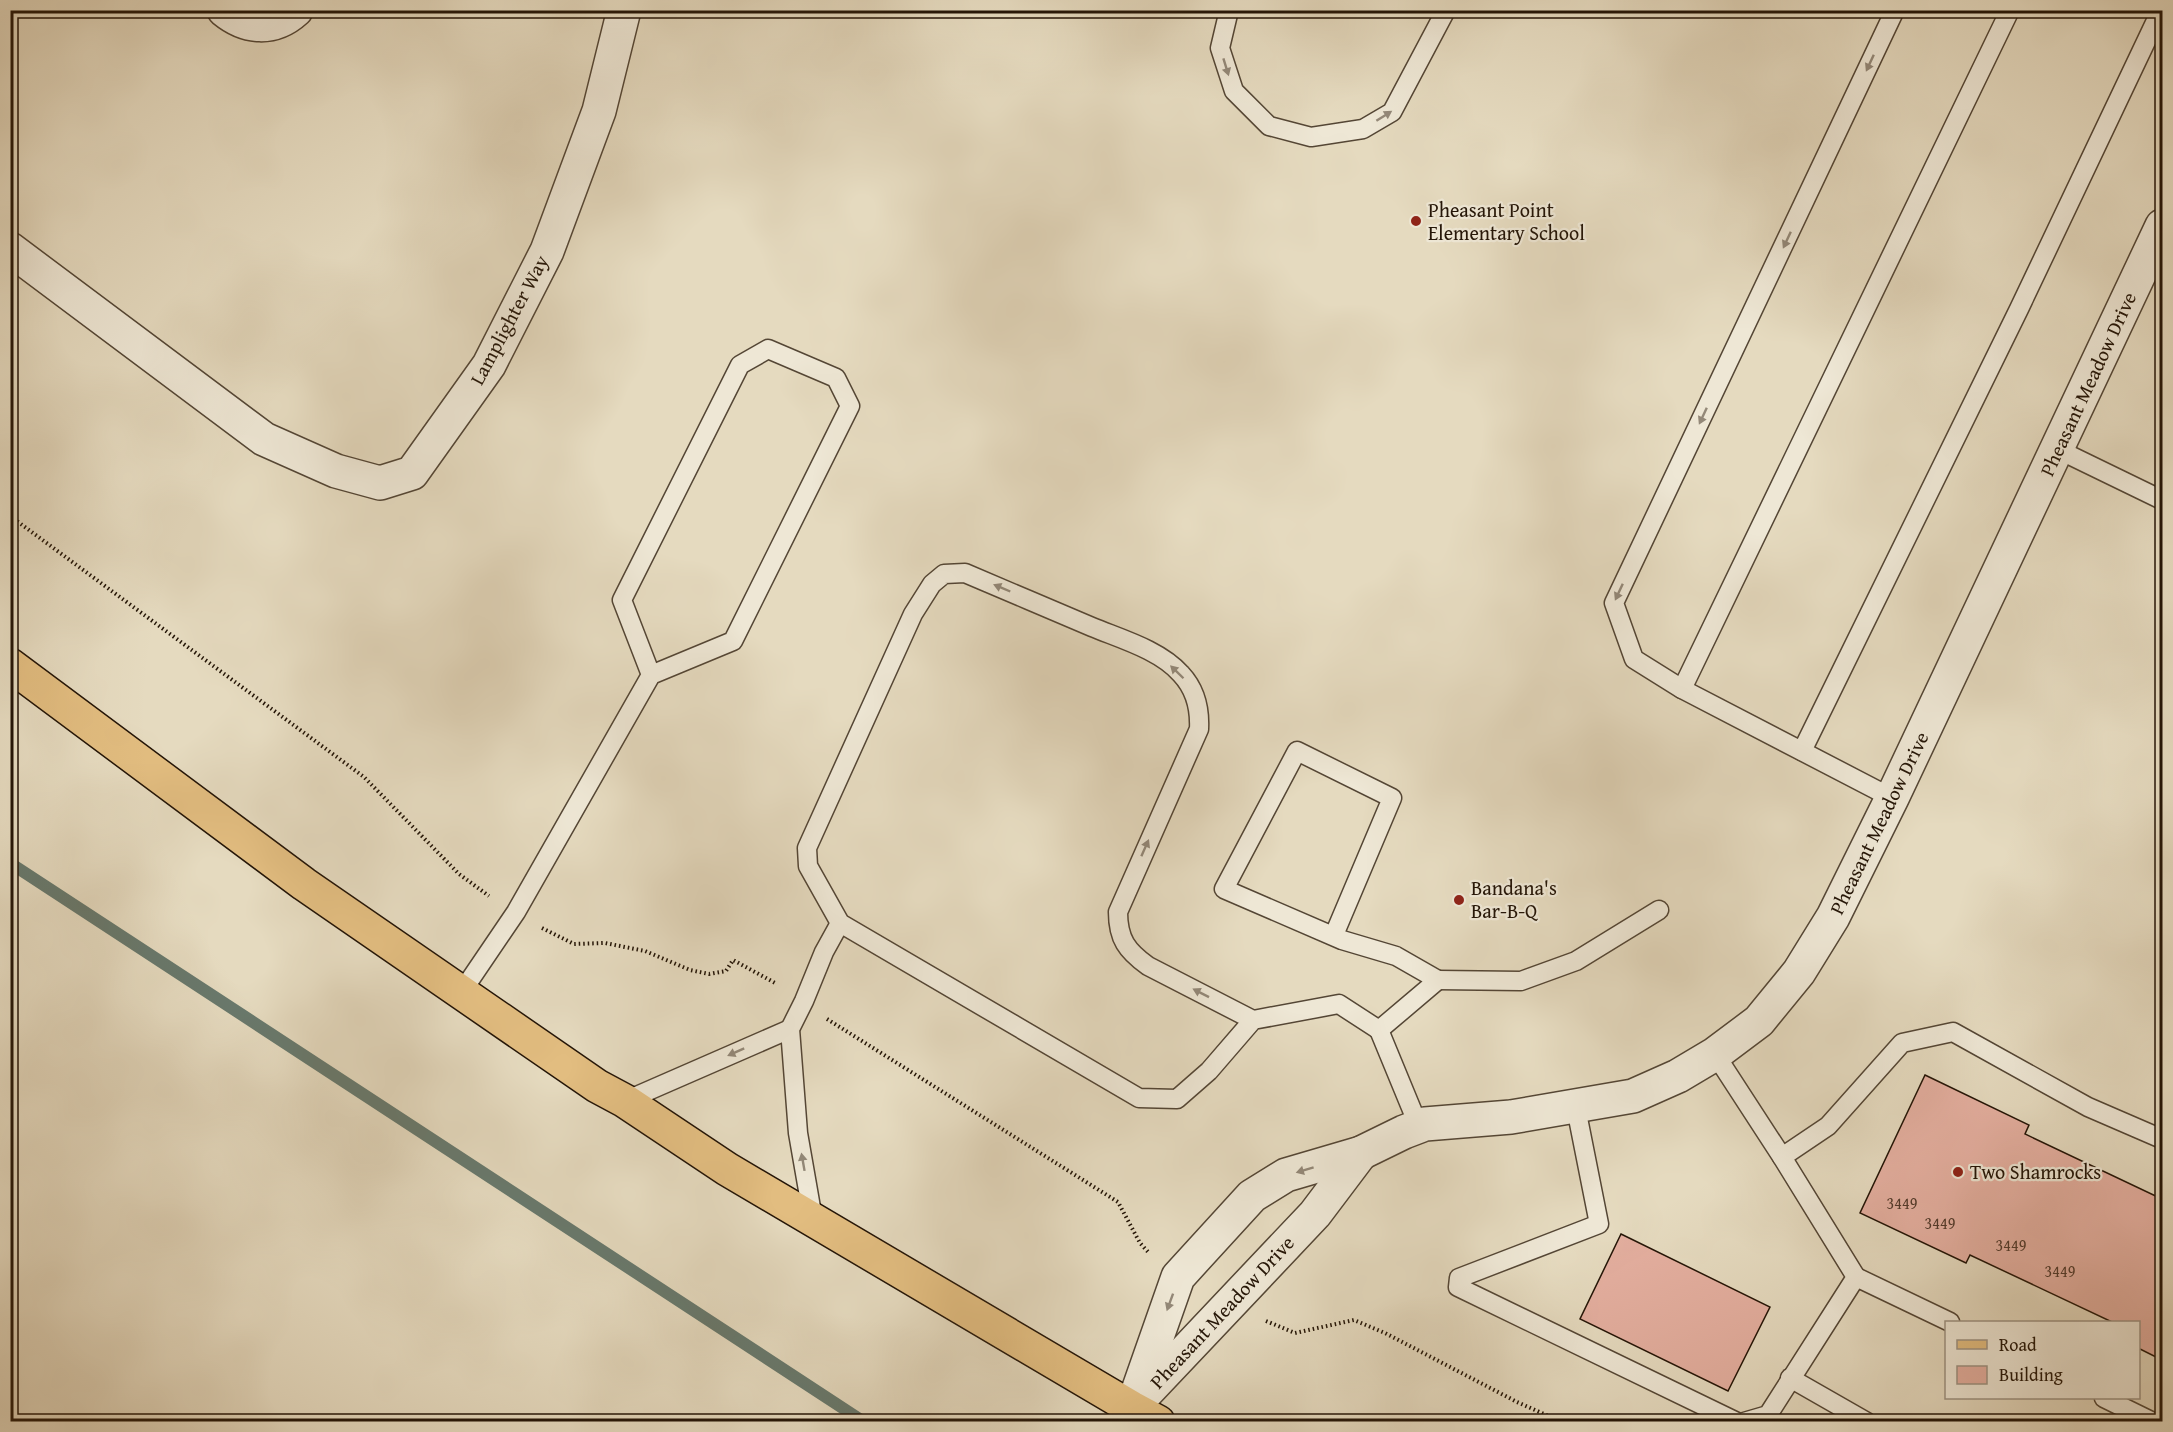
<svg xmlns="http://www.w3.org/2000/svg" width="2173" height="1432" font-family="'Gentium Book Plus',serif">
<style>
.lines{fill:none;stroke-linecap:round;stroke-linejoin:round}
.stream{stroke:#68796d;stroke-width:12}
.building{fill:#e4afa0;stroke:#241507;stroke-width:1.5}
.service-casing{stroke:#544635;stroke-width:21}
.minor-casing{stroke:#544635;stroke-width:36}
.primary-casing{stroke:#241507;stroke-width:36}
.path{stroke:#241507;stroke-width:4;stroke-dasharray:1.5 3;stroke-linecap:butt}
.service{stroke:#eee7d5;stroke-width:18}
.minor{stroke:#eee7d5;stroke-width:33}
.primary{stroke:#e2bd80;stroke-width:33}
.oneway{fill:#938878}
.poi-dot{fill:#8f2418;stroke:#eee7d5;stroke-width:2}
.labels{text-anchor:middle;stroke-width:4.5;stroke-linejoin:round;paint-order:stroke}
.number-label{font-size:16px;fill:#543c2d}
.poi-label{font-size:20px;fill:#241507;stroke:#eee7d5;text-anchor:start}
.street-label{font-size:20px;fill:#241507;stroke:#eee7d5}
</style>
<rect width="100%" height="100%" fill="#e5dabf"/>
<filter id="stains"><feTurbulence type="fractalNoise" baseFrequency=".00333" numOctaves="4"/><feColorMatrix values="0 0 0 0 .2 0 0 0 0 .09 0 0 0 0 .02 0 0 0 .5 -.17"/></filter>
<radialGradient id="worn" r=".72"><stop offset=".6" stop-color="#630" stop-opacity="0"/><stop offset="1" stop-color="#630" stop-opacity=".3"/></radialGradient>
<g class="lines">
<polyline class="stream" points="10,863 864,1422"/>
</g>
<g class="building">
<polygon points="1925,1075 2029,1125 2025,1134 2162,1199 2162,1360 2138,1348 2138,1322 2112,1322 1970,1255 1966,1263 1860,1213"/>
<polygon points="1621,1234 1770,1307 1728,1391 1580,1319"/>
</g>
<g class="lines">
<g class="service-casing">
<g id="service">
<polyline points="1229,10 1220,48 1234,91 1269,126 1311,137 1363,129 1392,112 1446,10"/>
<polyline points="2057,449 2162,500"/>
<polyline points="1682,689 2010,10"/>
<polyline points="1802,751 2019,309 2161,10"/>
<polyline points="1892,798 1682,689 1634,659 1614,603 1895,10"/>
<polyline points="1438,980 1521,981 1576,961 1659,910"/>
<polyline points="461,993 516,912 651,675 622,600 740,365 768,349 836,378 850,406 733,641 651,675"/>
<path d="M 1253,1020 L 1209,1071 L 1177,1099 L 1139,1098 L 840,923 L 808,866 L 807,848 L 913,614 L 932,584 L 944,574 L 965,573 C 1007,591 1050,609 1092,627 C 1121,639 1160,650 1181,674 C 1196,690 1200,709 1199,729 L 1118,912 C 1118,939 1127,951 1148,966 L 1253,1020 L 1339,1004 L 1379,1030 L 1438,980 L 1396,956 L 1342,940 L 1224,889 L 1297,751 L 1392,798 L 1334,935"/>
<polyline points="1379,1030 1419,1127"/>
<polyline points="1715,1054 1782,1157 1828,1126 1902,1043 1953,1032 2088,1107 2162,1139"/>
<polyline points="625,1101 790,1029"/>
<polyline points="1576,1108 1599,1224 1459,1278 1458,1287 1737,1422"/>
<polyline points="813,1219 798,1133 790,1029 804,1001 824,952 840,923"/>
<polyline points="1856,1277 1950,1322"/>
<polyline points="1790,1378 1867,1422"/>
<polyline points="2104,1398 2153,1422"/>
<polyline points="1744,1422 1768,1415 1856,1277 1782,1157"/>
</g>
</g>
<g class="minor-casing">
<g id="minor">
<path d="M 224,10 C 246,28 273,31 296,10"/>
<polyline points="10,249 264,439 336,471 380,483 412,473 489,365 547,251 599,111 624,10"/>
<polyline points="1141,1398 1315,1214 1361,1153"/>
<polyline points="1124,1422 1132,1408 1178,1277 1252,1196 1286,1175 1361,1153 1404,1132 1425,1124 1511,1117 1633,1096 1678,1076 1715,1054 1759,1021 1799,972 1833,917 1892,798 2162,226"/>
</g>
</g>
<g class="primary-casing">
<polyline id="primary" points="10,665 304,884 597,1086 625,1101 727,1169 1132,1408 1158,1422"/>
</g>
<g class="path">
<polyline points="10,516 364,777 459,874 489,896"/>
<polyline points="542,928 574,944 605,943 645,951 690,970 709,974 726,971 733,960 777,984"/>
<polyline points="827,1019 1118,1202 1140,1243 1149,1253"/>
<polyline points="1266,1321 1295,1333 1354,1320 1385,1333 1517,1402 1562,1422"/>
</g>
<use href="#service" class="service"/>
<use href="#minor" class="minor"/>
<use href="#primary" class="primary"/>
</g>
<defs><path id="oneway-solid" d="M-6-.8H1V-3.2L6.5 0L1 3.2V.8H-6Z" transform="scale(1.5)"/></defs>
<g class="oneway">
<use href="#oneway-solid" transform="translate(1870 63) rotate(115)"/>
<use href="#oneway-solid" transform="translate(1226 67) rotate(73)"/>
<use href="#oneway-solid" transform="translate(1384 116) rotate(-32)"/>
<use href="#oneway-solid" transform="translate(1787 240) rotate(115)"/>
<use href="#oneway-solid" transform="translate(1703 416) rotate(115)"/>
<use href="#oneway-solid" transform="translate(1002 588) rotate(-157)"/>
<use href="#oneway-solid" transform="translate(1619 592) rotate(115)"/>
<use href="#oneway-solid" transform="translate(1177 672) rotate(-136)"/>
<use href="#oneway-solid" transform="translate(1145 848) rotate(-66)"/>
<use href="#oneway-solid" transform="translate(1201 993) rotate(-153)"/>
<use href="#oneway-solid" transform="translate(736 1052) rotate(156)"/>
<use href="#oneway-solid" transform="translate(803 1162) rotate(-100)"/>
<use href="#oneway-solid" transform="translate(1305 1170) rotate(163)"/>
<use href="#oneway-solid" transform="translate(1170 1302) rotate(110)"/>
</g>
<g class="poi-dot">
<circle cx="1416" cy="221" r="6"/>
<circle cx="1459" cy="900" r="6"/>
<circle cx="1958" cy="1172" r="6"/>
</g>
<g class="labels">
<g class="number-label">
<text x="1902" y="1209">3449</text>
<text x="1940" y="1229">3449</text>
<text x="2011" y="1251">3449</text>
<text x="2060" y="1277">3449</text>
</g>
<g class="poi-label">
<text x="1428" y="217">Pheasant Point<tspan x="1428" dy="23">Elementary School</tspan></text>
<text x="1471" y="895">Bandana's<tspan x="1471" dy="23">Bar-B-Q</tspan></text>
<text x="1970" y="1179">Two Shamrocks</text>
</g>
<g class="street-label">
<text transform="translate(509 320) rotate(-62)" y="7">Lamplighter Way</text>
<text transform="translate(2088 384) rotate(-65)" y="7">Pheasant Meadow Drive</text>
<text transform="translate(1879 823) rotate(-64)" y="7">Pheasant Meadow Drive</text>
<text transform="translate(1222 1312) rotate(-47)" y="7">Pheasant Meadow Drive</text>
</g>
</g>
<rect width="2173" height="1432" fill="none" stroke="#e5dabf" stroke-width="36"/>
<rect x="12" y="12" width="2149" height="1408" fill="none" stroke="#241507" stroke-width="3"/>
<rect x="18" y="18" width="2137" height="1396" fill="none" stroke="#241507" stroke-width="1.5"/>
<rect x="1945" y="1321" width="195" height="78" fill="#eee7d5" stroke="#9d9383" stroke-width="1.5"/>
<rect x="1957" y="1340" width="30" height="9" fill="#e2bd80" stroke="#9d9383" stroke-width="1.5"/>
<text x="1999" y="1351" font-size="18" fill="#241507">Road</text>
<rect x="1957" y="1366" width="30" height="18" fill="#e4afa0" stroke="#9d9383" stroke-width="1.5"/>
<text x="1999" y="1381" font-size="18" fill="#241507">Building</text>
<rect width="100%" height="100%" filter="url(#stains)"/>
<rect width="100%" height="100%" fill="url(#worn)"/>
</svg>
